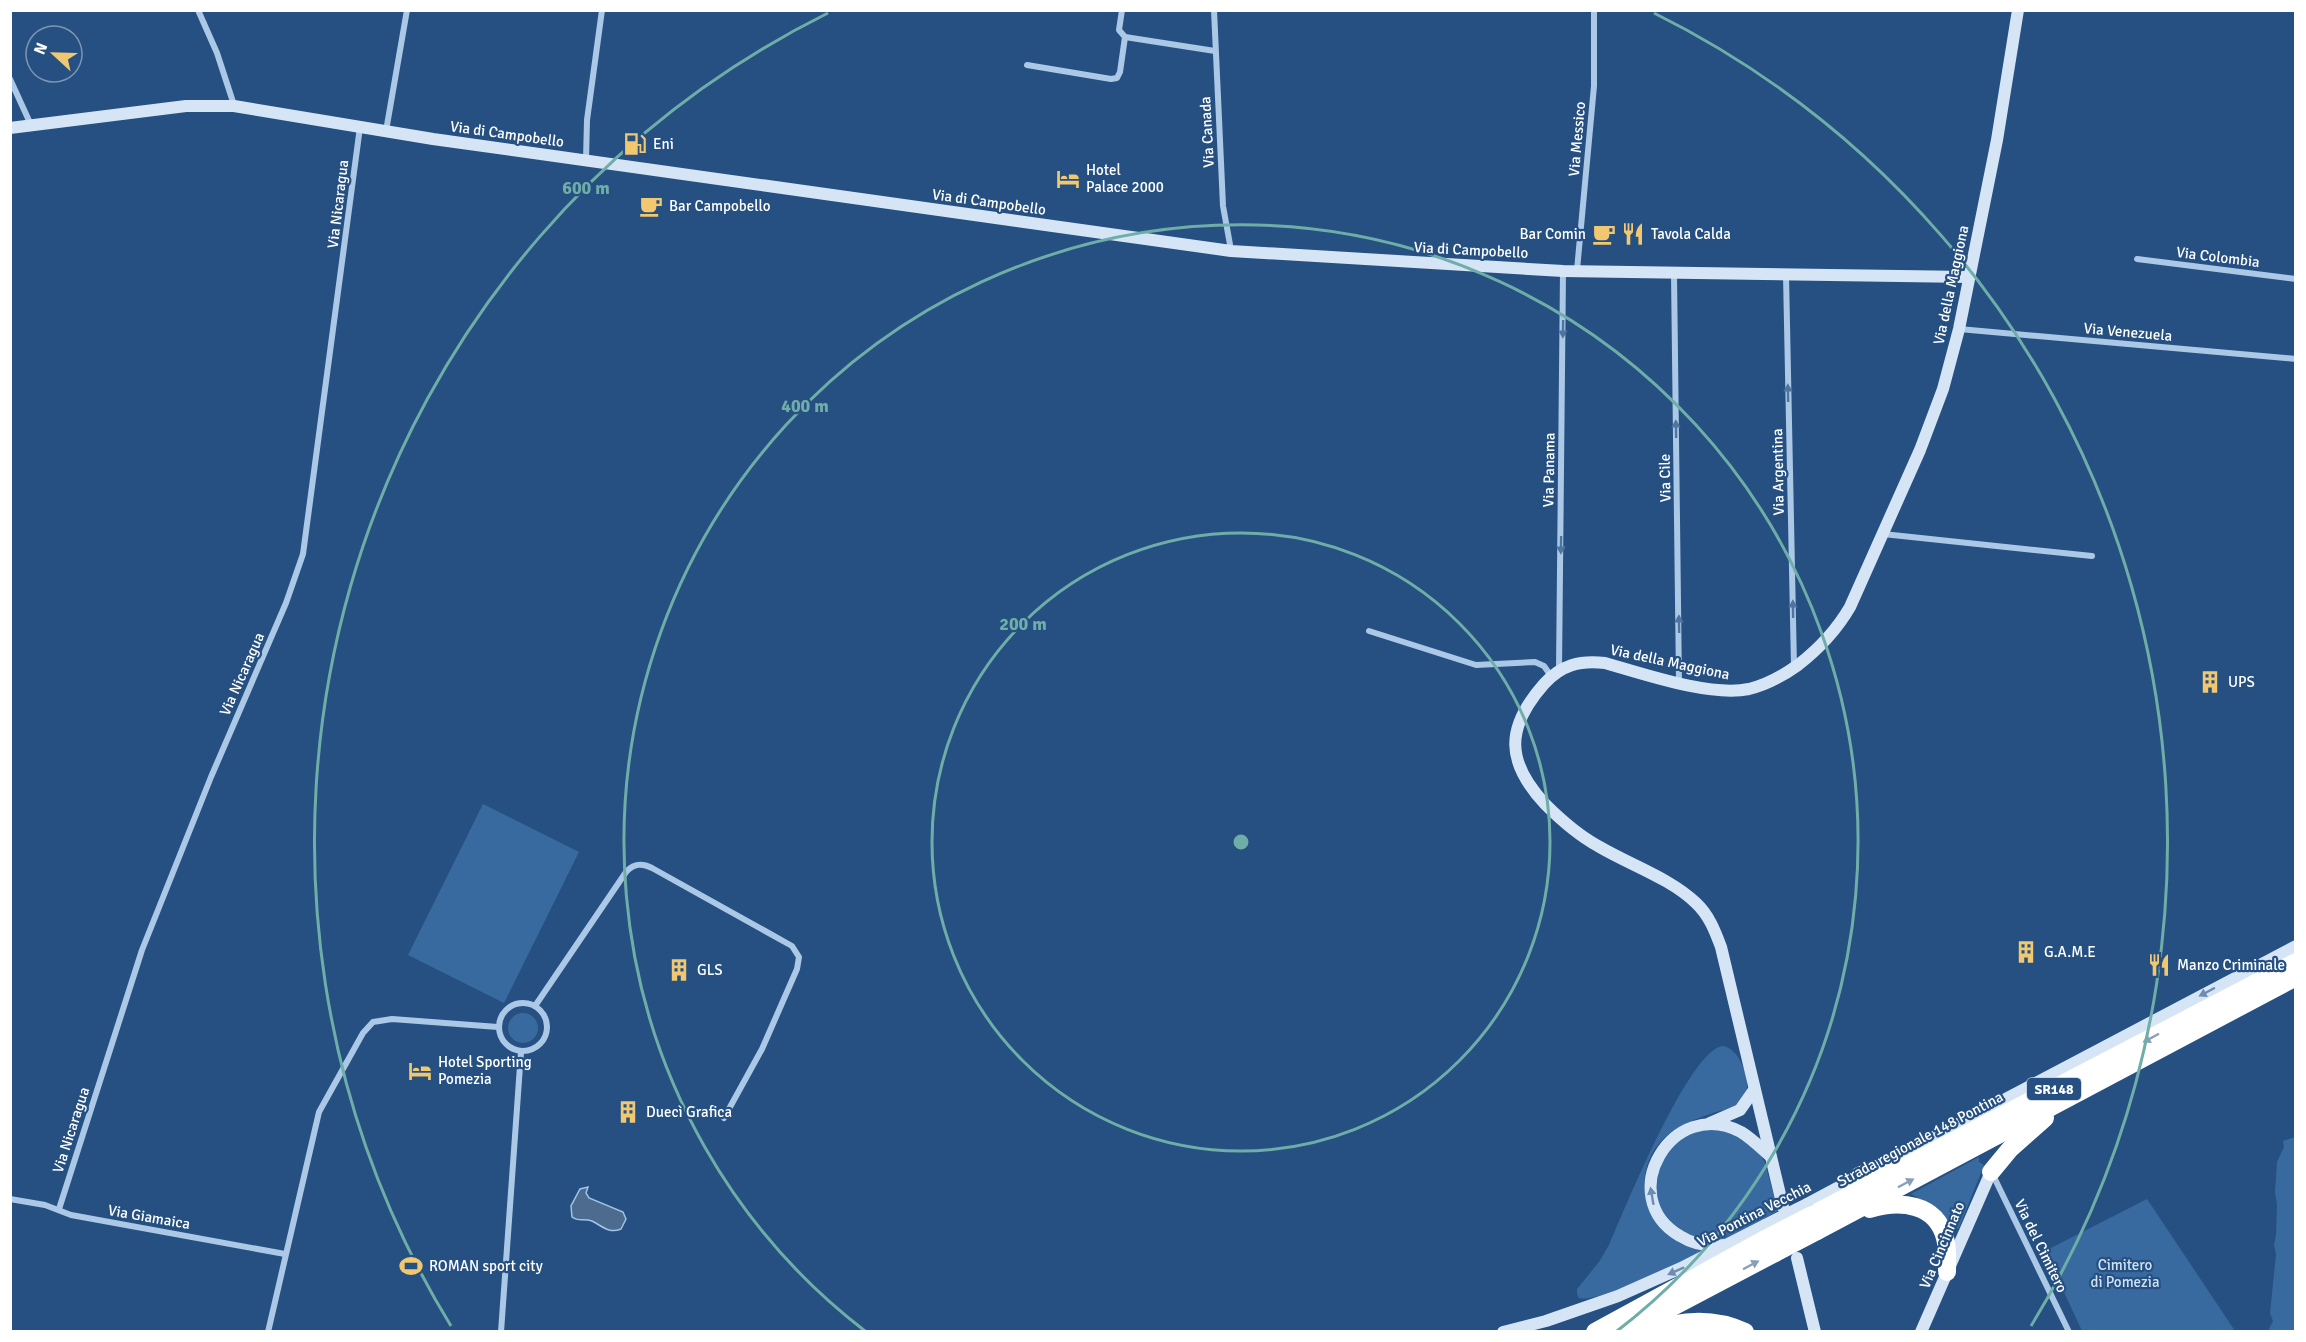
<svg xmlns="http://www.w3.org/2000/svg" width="2306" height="1342" font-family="Signika,sans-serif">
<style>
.green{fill:#396a9f}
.water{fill:#4c6b8e;stroke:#a0c3e7;stroke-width:1.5}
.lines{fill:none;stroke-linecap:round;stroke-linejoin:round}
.street{stroke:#acc8e7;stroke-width:6}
.secondary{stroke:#d6e5f6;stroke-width:12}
.highway{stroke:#fff;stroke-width:18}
.secondary-bridge{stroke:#d6e5f6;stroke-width:12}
.highway-bridge{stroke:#fff;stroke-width:18}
.oneway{fill:#4e74a0}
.oneway2{fill:#6c8cb0}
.oneway3{fill:#879fba}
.ring{fill:none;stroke:#6fada8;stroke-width:3}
.labels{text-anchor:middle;stroke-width:4.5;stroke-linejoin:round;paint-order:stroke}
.shield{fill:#255081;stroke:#becad9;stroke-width:1.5}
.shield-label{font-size:14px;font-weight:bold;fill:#fff}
.street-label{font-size:15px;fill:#fff;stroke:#255081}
.poi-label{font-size:15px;fill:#fff;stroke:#255081;text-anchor:start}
.park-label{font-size:15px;fill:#cfe2f5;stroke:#255081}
.centre{fill:#6fada8;stroke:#255081;stroke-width:3}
.ring-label{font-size:18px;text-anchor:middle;font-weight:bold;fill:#6fada8;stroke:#255081;stroke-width:4.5;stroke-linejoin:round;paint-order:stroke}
</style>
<rect width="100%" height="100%" fill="#255081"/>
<g class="green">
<polygon points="483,804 579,852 504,1003 408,955"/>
<circle cx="523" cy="1028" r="15"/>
<path d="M 1723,1046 C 1740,1049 1749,1077 1747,1093 C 1744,1097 1741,1102 1738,1104 C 1733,1109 1723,1110 1716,1112 C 1689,1121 1663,1130 1650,1158 C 1644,1171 1643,1185 1646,1199 C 1654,1230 1674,1239 1702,1249 L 1703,1252 C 1682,1261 1597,1304 1579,1298 L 1577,1294 L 1577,1289 L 1599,1262 L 1609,1245 C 1624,1211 1689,1049 1723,1046 Z"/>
<polygon points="1705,1128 1736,1132 1760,1153 1765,1163 1778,1211 1727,1239 1700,1239 1678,1231 1659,1208 1655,1176 1672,1143"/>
<polygon points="2295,1137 2295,1331 2268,1331 2273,1321 2270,1313 2276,1254 2274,1245 2276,1235 2277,1205 2275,1192 2277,1162 2284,1147 2283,1141"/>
<polygon points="1979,1157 1979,1162 1984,1165 1959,1228 1951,1231 1937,1208 1911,1194"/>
<polygon points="2147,1199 2235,1331 2082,1331 2045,1251"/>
</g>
<path class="water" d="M 588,1187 L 586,1193 L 589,1198 L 623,1212 L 626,1219 L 621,1229 C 609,1234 602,1226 592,1221 C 584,1218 578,1222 572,1217 L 571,1206 L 580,1189 Z"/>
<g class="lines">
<g class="street">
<polyline points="198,10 217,53 234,105"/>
<polyline points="1214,10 1223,206 1231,250"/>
<polyline points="1125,37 1215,51"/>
<polyline points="1027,65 1111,79 1117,78 1120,72 1125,37 1119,30 1122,10"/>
<polyline points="10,79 31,125"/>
<polyline points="386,131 407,10"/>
<polyline points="586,160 587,120 602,10"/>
<polyline points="2137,259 2296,279"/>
<polyline points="1577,270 1594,86 1594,10"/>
<polyline points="1674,274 1679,683"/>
<polyline points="1786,275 1794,667"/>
<polyline points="1959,329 2296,359"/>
<polyline points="1883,534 2092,556"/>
<polyline points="1369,631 1476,665 1535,662 1544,666 1551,676"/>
<polyline points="1559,670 1563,271"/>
<circle cx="523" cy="1027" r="24"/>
<path d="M 535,1006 L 626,872 C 634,863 642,863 652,868 L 792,946 L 799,957 L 797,969 L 762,1049 L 724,1118"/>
<polyline points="1992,1173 2069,1332"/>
<polyline points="10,1199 45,1205 71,1215 285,1254"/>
<polyline points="59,1209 142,950 211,777 286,603 303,554 360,127"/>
<polyline points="268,1332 319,1112 363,1033 373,1022 392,1019 498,1027"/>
<polyline points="501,1332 521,1052"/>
</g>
<g class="secondary">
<polyline points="10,128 186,106 234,106 433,139 1231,251 1563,271 1969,277"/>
<polyline points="1710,1123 1740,1110 1754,1090"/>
<polyline points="1880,1165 2296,946"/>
<polyline points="1807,1204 1865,1173"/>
<path d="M 1783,1207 L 1721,947 C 1715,931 1709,915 1696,903 C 1670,878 1630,865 1598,846 C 1578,835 1561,820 1545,804 C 1506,762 1505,728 1544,684 C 1561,665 1580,660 1605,663 C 1644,674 1710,697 1749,689 C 1766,685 1784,675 1798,665 C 1820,648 1836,631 1850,607 L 1920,450 L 1943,389 L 1959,329 L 1997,140 L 2018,10"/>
<path d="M 1724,1245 C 1708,1247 1693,1244 1680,1236 C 1613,1197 1672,1095 1741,1132 C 1751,1138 1760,1147 1769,1155"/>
<polyline points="1797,1258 1815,1332"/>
<polyline points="1503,1332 1546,1321 1618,1296 1681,1268 1765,1225"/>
<polyline points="1921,1332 1991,1172"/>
</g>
<g class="highway">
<polyline points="1991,1172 2010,1149 2045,1118"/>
<polyline points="1859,1176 1888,1165"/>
<path d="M 1870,1209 C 1900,1200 1936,1203 1945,1238 C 1948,1249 1947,1261 1947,1272"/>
<polyline points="1812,1215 2296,962"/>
<polyline points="1817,1231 2296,977"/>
<polyline points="1595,1332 1769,1237"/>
<polyline points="1625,1332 1775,1253"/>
<path d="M 1647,1332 C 1679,1320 1713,1317 1745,1332"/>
</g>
<polyline class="secondary-bridge" points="1765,1225 1807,1204"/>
<g class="highway-bridge">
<polyline points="1769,1237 1812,1215"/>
<polyline points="1775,1253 1817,1231"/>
</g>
</g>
<defs><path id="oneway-solid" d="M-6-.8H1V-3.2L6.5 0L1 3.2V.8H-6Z" transform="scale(1.5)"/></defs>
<g class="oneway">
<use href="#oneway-solid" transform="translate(1563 329) rotate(91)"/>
<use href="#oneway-solid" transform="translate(1788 393) rotate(-91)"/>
<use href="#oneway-solid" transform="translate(1676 429) rotate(-91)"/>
<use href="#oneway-solid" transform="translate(1561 545) rotate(91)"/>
<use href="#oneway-solid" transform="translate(1793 609) rotate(-91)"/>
<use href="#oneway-solid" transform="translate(1679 624) rotate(-91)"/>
</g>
<g class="oneway2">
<use href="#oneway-solid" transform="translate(2207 992) rotate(152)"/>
<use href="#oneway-solid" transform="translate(1652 1196) rotate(-100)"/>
<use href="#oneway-solid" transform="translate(1676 1271) rotate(156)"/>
</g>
<g class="oneway3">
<use href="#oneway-solid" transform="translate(2151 1038) rotate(152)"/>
<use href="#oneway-solid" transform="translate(1906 1183) rotate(-28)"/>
<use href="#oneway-solid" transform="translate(1751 1265) rotate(-28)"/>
</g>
<g class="ring">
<circle cx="1241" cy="842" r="309"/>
<path d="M865 1331A617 617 0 1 1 1617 1331"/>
<path d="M451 1326A926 926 0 0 1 828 13M1654 13A926 926 0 0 1 2031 1326"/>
</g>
<defs>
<g id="fuel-bare" transform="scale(1.8)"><path d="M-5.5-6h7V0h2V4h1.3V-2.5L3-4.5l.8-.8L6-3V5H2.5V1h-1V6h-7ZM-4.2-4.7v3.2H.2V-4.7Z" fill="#f1c870" stroke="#255081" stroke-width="2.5" paint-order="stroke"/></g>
<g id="hotel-bare" transform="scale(1.8)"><path d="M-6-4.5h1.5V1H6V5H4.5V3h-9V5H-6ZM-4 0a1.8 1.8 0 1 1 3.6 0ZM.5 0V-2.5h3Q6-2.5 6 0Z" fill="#f1c870" stroke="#255081" stroke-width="2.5" paint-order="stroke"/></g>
<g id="cafe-bare" transform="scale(1.8)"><path d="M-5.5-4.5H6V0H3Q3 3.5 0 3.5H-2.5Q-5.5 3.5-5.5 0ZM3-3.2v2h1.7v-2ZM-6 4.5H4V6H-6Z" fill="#f1c870" stroke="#255081" stroke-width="2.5" paint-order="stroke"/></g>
<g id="restaurant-bare" transform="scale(1.8)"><path d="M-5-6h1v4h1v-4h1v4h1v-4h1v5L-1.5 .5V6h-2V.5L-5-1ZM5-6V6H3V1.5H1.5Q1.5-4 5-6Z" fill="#f1c870" stroke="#255081" stroke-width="2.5" paint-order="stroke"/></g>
<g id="building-bare" transform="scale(1.8)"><path d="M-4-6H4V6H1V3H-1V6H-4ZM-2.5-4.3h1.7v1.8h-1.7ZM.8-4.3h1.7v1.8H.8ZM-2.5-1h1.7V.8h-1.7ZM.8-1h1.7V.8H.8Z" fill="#f1c870" stroke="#255081" stroke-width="2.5" paint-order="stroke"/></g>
<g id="stadium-bare" transform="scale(1.8)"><path d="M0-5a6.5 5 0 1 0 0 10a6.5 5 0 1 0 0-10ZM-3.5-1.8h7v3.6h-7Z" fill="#f1c870" stroke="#255081" stroke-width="2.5" paint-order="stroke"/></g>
</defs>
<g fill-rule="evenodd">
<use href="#fuel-bare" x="635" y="144"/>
<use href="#hotel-bare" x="1068" y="179"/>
<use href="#cafe-bare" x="651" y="206"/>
<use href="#cafe-bare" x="1604" y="234"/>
<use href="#restaurant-bare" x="1633" y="234"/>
<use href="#building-bare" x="2210" y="682"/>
<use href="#building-bare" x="2026" y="952"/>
<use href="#restaurant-bare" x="2159" y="965"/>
<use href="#building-bare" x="679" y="970"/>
<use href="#hotel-bare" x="420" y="1071"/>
<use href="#building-bare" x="628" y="1112"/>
<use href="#stadium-bare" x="411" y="1266"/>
</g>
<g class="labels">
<rect class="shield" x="2027" y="1078" width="54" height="22" rx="4.5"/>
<g class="shield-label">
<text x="2054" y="1094">SR148</text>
</g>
<g class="street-label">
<text transform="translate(1207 132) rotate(-93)" y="5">Via Canada</text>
<text transform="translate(507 134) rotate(8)" y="5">Via di Campobello</text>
<text transform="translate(1577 139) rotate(-85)" y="5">Via Messico</text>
<text transform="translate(989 202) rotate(8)" y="5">Via di Campobello</text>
<text transform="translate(338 204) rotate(-83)" y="5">Via Nicaragua</text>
<text transform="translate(1471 250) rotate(3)" y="5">Via di Campobello</text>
<text transform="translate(2218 257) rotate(7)" y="5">Via Colombia</text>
<text transform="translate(1951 285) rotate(-78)" y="5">Via della Maggiona</text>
<text transform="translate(2128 332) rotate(5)" y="5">Via Venezuela</text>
<text transform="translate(1549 470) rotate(-89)" y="5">Via Panama</text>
<text transform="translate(1778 472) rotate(-91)" y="5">Via Argentina</text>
<text transform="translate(1665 478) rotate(-91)" y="5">Via Cile</text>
<text transform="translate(1670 662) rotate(12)" y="5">Via della Maggiona</text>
<text transform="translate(242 674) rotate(-66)" y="5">Via Nicaragua</text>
<text transform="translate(71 1130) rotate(-72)" y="5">Via Nicaragua</text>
<text transform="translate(1920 1139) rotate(-28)" y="5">Strada regionale 148 Pontina</text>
<text transform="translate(1754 1214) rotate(-27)" y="5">Via Pontina Vecchia</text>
<text transform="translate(149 1217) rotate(10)" y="5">Via Giamaica</text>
<text transform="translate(1942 1245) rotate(-67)" y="5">Via Cincinnato</text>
<text transform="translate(2041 1246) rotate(64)" y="5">Via del Cimitero</text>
</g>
<g class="poi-label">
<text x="653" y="149">Eni</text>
<text x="1086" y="175">Hotel<tspan x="1086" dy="17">Palace 2000</tspan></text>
<text x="669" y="211">Bar Campobello</text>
<text x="1586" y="239" text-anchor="end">Bar Comin</text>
<text x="1651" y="239">Tavola Calda</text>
<text x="2228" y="687">UPS</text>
<text x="2044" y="957">G.A.M.E</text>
<text x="2177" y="970">Manzo Criminale</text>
<text x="697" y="975">GLS</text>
<text x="438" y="1067">Hotel Sporting<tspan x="438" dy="17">Pomezia</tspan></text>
<text x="646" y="1117">Duecì Grafica</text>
<text x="429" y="1271">ROMAN sport city</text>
</g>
<g class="park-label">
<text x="2125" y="1270">Cimitero<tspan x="2125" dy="17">di Pomezia</tspan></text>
</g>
</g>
<circle cx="1241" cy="842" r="9" class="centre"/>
<g class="ring-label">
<text x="586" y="194">600 m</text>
<text x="805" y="412">400 m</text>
<text x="1023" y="630">200 m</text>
</g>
<rect width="2306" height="1342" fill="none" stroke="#ffffff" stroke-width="24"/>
<g transform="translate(54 54) rotate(292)"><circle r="28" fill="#255081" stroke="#7c96b3" stroke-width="1.5"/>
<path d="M0-4.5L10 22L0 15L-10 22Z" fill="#f1c870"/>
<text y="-9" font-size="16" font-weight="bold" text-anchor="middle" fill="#ffffff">N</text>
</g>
</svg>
